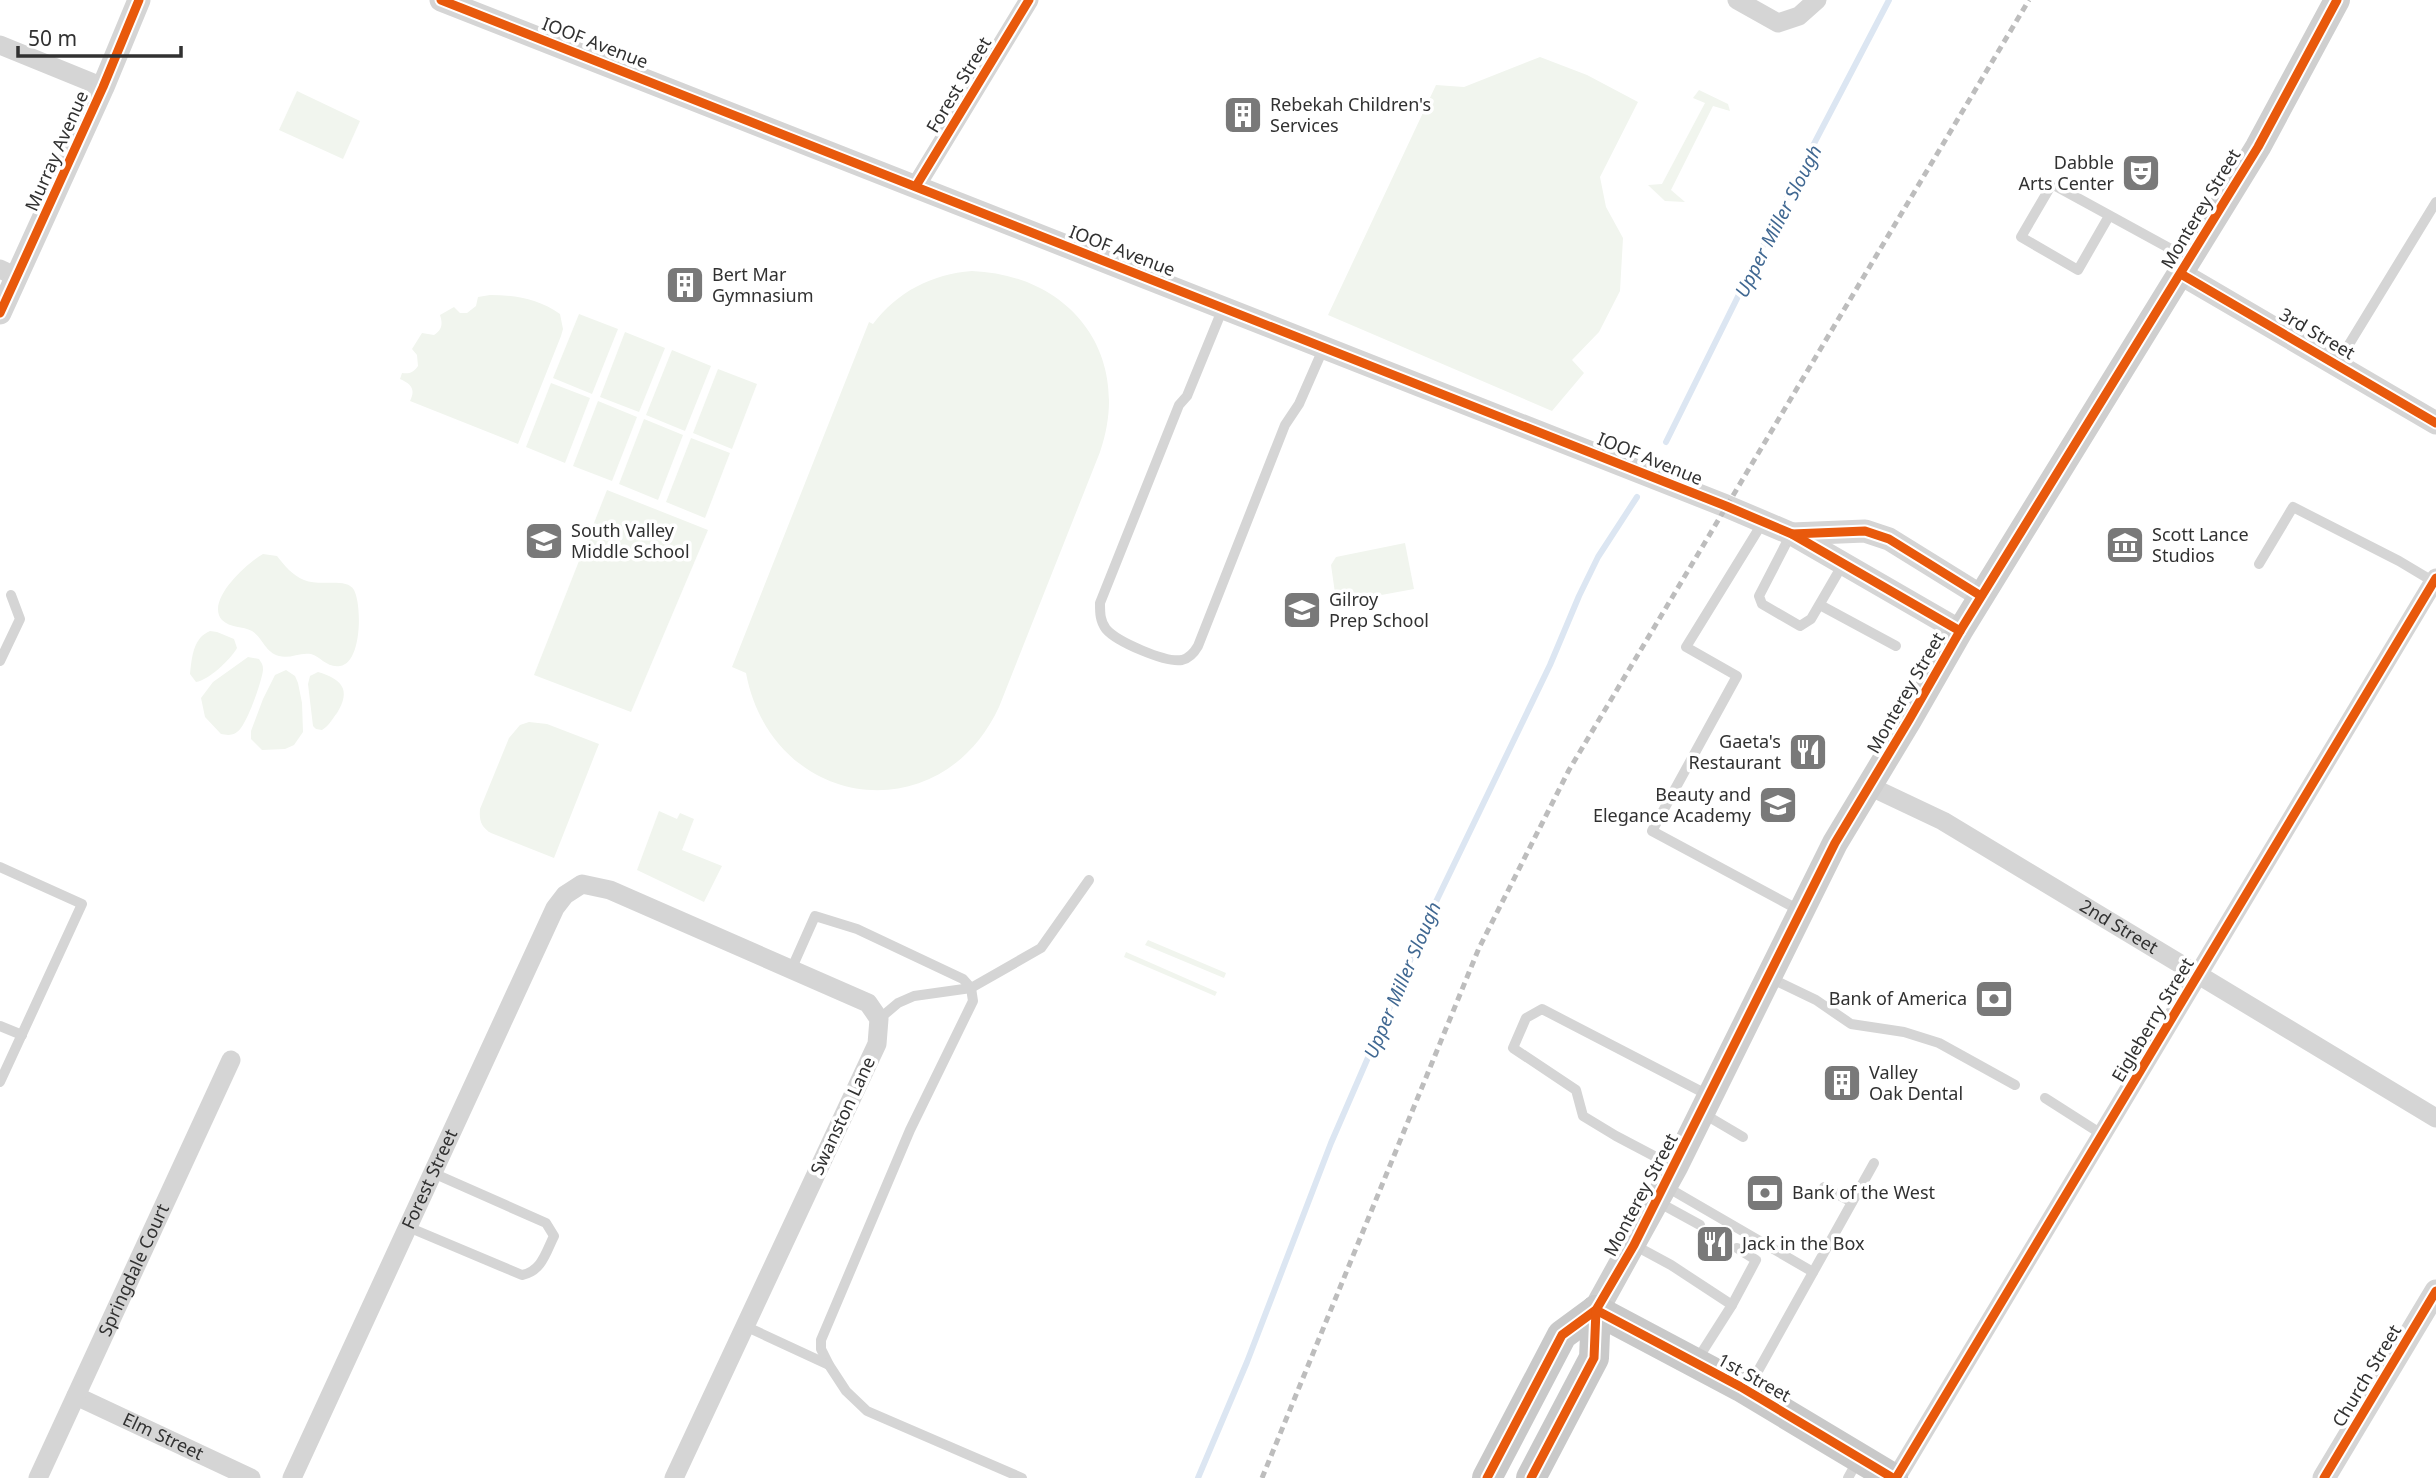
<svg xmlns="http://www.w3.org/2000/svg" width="2436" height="1478" font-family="'Noto Sans',sans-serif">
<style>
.green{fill:#f1f5ee}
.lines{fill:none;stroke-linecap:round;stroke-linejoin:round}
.stream{stroke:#dce6f2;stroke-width:6}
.service{stroke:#d5d5d5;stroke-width:10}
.minor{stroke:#d5d5d5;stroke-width:19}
.tertiary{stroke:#d5d5d5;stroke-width:23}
.secondary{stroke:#cfcfcf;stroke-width:26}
.primary{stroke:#c9c9c9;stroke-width:30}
.rail{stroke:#bdbdbd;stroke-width:5;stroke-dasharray:7 5;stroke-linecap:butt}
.cycleway-casing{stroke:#fff;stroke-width:13}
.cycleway{stroke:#e8590c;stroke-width:9}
.labels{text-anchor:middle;stroke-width:7;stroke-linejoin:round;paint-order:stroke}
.street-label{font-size:18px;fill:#313131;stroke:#fff}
.poi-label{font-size:18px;fill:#313131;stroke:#fff;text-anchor:start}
.water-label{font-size:19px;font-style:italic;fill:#406892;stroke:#fff}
</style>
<rect width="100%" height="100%" fill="#fff"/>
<g class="green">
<polygon points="1540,57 1587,75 1638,102 1600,177 1606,207 1623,238 1620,291 1599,332 1572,360 1584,373 1552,411 1328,315 1436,85 1464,87"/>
<polygon points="1699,90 1728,104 1730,111 1713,106 1671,190 1685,202 1665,201 1648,185 1662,184 1705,103 1693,98"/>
<polygon points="297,91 360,121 343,159 279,130"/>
<path d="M 972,271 C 1072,275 1133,356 1100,452 L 999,707 C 940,834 772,810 746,673 L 732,667 L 869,322 L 873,324 C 897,292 932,274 972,271 Z"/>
<path d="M 490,295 C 515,295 539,299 560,314 L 563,329 L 561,336 L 518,444 L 410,401 C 416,389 411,384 400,379 L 402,373 C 409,374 413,373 418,366 L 417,355 L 412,349 L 422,333 L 434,335 C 442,330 443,324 440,315 L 454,307 L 460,313 L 467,313 L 476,306 L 478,297 Z"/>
<polygon points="579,314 618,329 592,394 553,378"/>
<polygon points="625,332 665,348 639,412 600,397"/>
<polygon points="672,350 711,366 685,431 646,415"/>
<polygon points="718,369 757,384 732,449 693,433"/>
<polygon points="551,383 590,398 565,463 526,447"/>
<polygon points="598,401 637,417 612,481 573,466"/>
<polygon points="644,419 683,435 658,500 619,484"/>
<polygon points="691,438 730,453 705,518 666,502"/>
<polygon points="607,490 708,530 631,712 534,675"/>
<polygon points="1405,543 1414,589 1365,598 1354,604 1346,603 1335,593 1331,565 1336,557"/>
<path d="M 263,554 L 277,556 C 285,566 292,575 304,580 C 320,587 347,577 354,590 C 362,605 362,663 340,666 C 327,668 321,657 311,654 C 300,652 290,659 279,656 C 265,652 263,638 252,631 C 243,626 230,628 222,620 C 205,601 247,563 263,554 Z"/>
<path d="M 210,631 L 217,632 L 234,639 L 237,648 C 231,659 209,680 196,682 L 190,674 C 192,657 193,638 210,631 Z"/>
<path d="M 248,657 L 259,659 C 262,664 263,664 263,670 C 262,681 246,727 237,732 C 232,736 226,735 221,734 L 205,717 L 201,698 L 213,682 Z"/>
<polygon points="286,670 295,676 298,683 302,703 303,732 294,745 285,749 262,750 251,739 251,731 263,699 275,675"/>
<path d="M 318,672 C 341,679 352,689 337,713 C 332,719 329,726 322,730 L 316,729 L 313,726 L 308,684 L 310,676 Z"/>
<path d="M 529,722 L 547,724 L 599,744 L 554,858 L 491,833 C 481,827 479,820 480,809 L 509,738 L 520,725 Z"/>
<polygon points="659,811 677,819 680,813 694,819 682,850 722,866 704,902 637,870"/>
<polygon points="1148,940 1226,973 1224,978 1145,945"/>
<polygon points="1126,952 1217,992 1215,996 1124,957"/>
</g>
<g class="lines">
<g class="stream">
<polyline points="1666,442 1806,159 1889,0"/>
<polyline points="1198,1478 1247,1362 1331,1143 1432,910 1550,665 1579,596 1598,557 1637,497"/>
</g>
<g class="service">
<polyline points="2109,216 2078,270 2021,237 2052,184 2189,259"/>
<path d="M 1223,308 L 1187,396 L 1179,405 L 1100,603 C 1100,613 1100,621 1106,629 C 1117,642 1166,663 1182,660 C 1190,658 1194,653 1198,646 L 1285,425 L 1299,404 L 1324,347"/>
<polyline points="2337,364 2436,202"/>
<polyline points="1763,522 1686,647 1737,676 1652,831 1799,910"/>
<polyline points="1791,534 1759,596 1762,604 1800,626 1811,619 1843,564"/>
<polyline points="2259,564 2293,507 2399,561 2434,582"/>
<polyline points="1820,605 1896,646"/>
<polyline points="0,661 20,619 11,595"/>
<polyline points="0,867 82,904 0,1082"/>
<polyline points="791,970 815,916 857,929 963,979 971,988 973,1001 910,1130 821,1340 821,1349 829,1365 846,1391 867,1411 1022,1478"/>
<polyline points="1770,978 1816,1000 1851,1024 1904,1032 1939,1043 2015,1085"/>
<polyline points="879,1019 898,1003 914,996 971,988 1041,948 1089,880"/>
<polyline points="0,1026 22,1035"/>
<polyline points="2045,1098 2103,1135"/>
<polyline points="1704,1114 1743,1137"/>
<polyline points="1673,1166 1616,1136 1583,1116 1576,1090 1513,1048 1526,1018 1542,1009 1708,1095"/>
<polyline points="1665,1186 1813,1272"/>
<polyline points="1824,1187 1852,1202"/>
<polyline points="1658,1202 1700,1225"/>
<path d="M 408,1227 L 522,1275 C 542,1271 546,1252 554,1236 L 546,1223 L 433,1173"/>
<polyline points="1634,1245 1671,1265 1732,1305 1697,1360"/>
<polyline points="1732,1305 1756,1260 1737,1248"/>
<polyline points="745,1326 829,1365"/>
<polyline points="1749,1387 1874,1163"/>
<polyline points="1848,1478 1858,1460"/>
</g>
<g class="minor">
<polyline points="1737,0 1778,23 1799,16 1817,0"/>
<polyline points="0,45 103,87"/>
<polyline points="916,186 1029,0"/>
<polyline points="0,269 17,277"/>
<path id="s1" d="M 1869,786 L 1943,821 L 2436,1118"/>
<path id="s2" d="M 76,1396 L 251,1478"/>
<path id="s3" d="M 38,1478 L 231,1060"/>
<path id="s4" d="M 292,1478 L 555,908 L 565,895 L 582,884 L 610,890 L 868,1003 L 879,1019 L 877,1044 L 674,1478"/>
<polyline points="1896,1478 2436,578"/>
</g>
<g class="tertiary">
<polyline points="441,0 1726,506 1792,534 1960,631"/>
<polyline points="2181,274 2436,423"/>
<polyline points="0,313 103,87 139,0"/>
<polyline points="1792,534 1865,531 1889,539 1981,596"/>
<polyline points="2324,1478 2436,1291"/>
</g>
<polyline class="secondary" points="1596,1310 1675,1167 1835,843 1909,720 1960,631 2258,147 2337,0"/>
<g class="primary">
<polyline points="1596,1310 1741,1387 1893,1478"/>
<polyline points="1487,1478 1562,1335 1596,1310"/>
<polyline points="1531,1478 1594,1358 1596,1310"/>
</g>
<polyline class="rail" points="1262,1478 1479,948 1569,770 2029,0"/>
<g class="cycleway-casing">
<g id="cycleway">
<polyline points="441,0 1726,506 1792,534 1960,631"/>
<polyline points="916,186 1029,0"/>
<polyline points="2181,274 2436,423"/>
<polyline points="0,313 103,87 139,0"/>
<polyline points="1792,534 1865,531 1889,539 1981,596"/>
<polyline points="1596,1310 1741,1387 1893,1478"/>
<polyline points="1487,1478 1562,1335 1596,1310 1634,1245 1835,843 1909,720 1960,631 2258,147 2337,0"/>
<polyline points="1531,1478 1594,1358 1596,1310"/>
<polyline points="1896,1478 2436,578"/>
<polyline points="2324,1478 2436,1291"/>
</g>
</g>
<use href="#cycleway" class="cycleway"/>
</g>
<defs>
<g id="building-square" transform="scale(2.0125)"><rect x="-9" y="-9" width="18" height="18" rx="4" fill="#797979" stroke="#fff"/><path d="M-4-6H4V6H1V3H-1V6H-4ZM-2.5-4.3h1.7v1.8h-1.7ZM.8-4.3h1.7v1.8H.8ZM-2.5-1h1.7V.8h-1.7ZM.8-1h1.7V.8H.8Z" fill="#fff"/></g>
<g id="theatre-square" transform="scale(2.0125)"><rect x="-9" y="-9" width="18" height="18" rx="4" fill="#797979" stroke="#fff"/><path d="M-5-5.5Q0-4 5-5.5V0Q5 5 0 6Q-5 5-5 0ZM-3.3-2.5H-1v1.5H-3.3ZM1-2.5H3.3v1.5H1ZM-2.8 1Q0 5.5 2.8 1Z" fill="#fff"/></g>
<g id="school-square" transform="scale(2.0125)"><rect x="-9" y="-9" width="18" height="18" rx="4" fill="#797979" stroke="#fff"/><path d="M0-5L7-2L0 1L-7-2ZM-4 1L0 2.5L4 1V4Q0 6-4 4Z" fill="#fff"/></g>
<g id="museum-square" transform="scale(2.0125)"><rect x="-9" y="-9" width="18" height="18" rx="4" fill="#797979" stroke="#fff"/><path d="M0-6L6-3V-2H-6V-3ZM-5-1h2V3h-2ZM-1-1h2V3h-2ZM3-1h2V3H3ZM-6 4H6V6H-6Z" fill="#fff"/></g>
<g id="restaurant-square" transform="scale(2.0125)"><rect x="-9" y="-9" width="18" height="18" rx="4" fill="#797979" stroke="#fff"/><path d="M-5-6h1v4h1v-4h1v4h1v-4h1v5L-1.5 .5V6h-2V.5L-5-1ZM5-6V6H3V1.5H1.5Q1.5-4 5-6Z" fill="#fff"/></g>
<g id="bank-square" transform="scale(2.0125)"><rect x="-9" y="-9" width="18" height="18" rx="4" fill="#797979" stroke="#fff"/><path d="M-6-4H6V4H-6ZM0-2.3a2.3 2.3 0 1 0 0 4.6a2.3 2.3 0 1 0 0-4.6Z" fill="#fff"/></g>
</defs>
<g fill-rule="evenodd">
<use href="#building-square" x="1243" y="115"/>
<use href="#theatre-square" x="2141" y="173"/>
<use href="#building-square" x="685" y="285"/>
<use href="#school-square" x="544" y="541"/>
<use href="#museum-square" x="2125" y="545"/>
<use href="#school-square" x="1302" y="610"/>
<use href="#restaurant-square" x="1808" y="752"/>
<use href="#school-square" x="1778" y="805"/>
<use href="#bank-square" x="1994" y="999"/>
<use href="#building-square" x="1842" y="1083"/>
<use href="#bank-square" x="1765" y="1193"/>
<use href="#restaurant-square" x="1715" y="1244"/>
</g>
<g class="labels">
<g class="street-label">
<text transform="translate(595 43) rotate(21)" y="6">IOOF Avenue</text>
<text transform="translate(959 85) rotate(-59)" y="6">Forest Street</text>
<text transform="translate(57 151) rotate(-66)" y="6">Murray Avenue</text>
<text transform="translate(2201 209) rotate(-59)" y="6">Monterey Street</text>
<text transform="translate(1122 251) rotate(21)" y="6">IOOF Avenue</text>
<text transform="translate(2317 334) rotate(30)" y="6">3rd Street</text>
<text transform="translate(1650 459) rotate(22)" y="6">IOOF Avenue</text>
<text transform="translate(1906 693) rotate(-60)" y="6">Monterey Street</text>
<text dy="6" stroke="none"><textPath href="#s1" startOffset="287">2nd Street</textPath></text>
<text transform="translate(2153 1020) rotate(-59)" y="6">Eigleberry Street</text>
<text transform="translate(843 1116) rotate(-65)" y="6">Swanston Lane</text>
<text dy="6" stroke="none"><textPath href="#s4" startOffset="329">Forest Street</textPath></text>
<text transform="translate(1641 1195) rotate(-62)" y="6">Monterey Street</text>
<text dy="6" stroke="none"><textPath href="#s3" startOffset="229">Springdale Court</textPath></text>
<text transform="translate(2367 1376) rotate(-59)" y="6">Church Street</text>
<text transform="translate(1754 1378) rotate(29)" y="6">1st Street</text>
<text dy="6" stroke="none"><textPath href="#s2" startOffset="96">Elm Street</textPath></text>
</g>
<g class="poi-label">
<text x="1270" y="111">Rebekah Children's<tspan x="1270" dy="21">Services</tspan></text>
<text x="2114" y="169" text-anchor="end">Dabble<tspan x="2114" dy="21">Arts Center</tspan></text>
<text x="712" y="281">Bert Mar<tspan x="712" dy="21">Gymnasium</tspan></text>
<text x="571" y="537">South Valley<tspan x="571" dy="21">Middle School</tspan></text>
<text x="2152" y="541">Scott Lance<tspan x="2152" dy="21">Studios</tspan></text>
<text x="1329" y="606">Gilroy<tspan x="1329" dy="21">Prep School</tspan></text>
<text x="1781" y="748" text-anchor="end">Gaeta's<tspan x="1781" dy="21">Restaurant</tspan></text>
<text x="1751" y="801" text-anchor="end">Beauty and<tspan x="1751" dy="21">Elegance Academy</tspan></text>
<text x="1967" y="1005" text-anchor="end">Bank of America</text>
<text x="1869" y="1079">Valley<tspan x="1869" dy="21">Oak Dental</tspan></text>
<text x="1792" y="1199">Bank of the West</text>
<text x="1742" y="1250">Jack in the Box</text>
</g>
<g class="water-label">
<text transform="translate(1778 221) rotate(-63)" y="7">Upper Miller Slough</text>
<text transform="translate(1402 980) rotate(-67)" y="7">Upper Miller Slough</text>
</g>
</g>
<path d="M18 46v10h163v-10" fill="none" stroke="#313131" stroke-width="3.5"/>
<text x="28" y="46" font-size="21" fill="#313131" stroke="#ffffff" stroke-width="5" paint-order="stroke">50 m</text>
</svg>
